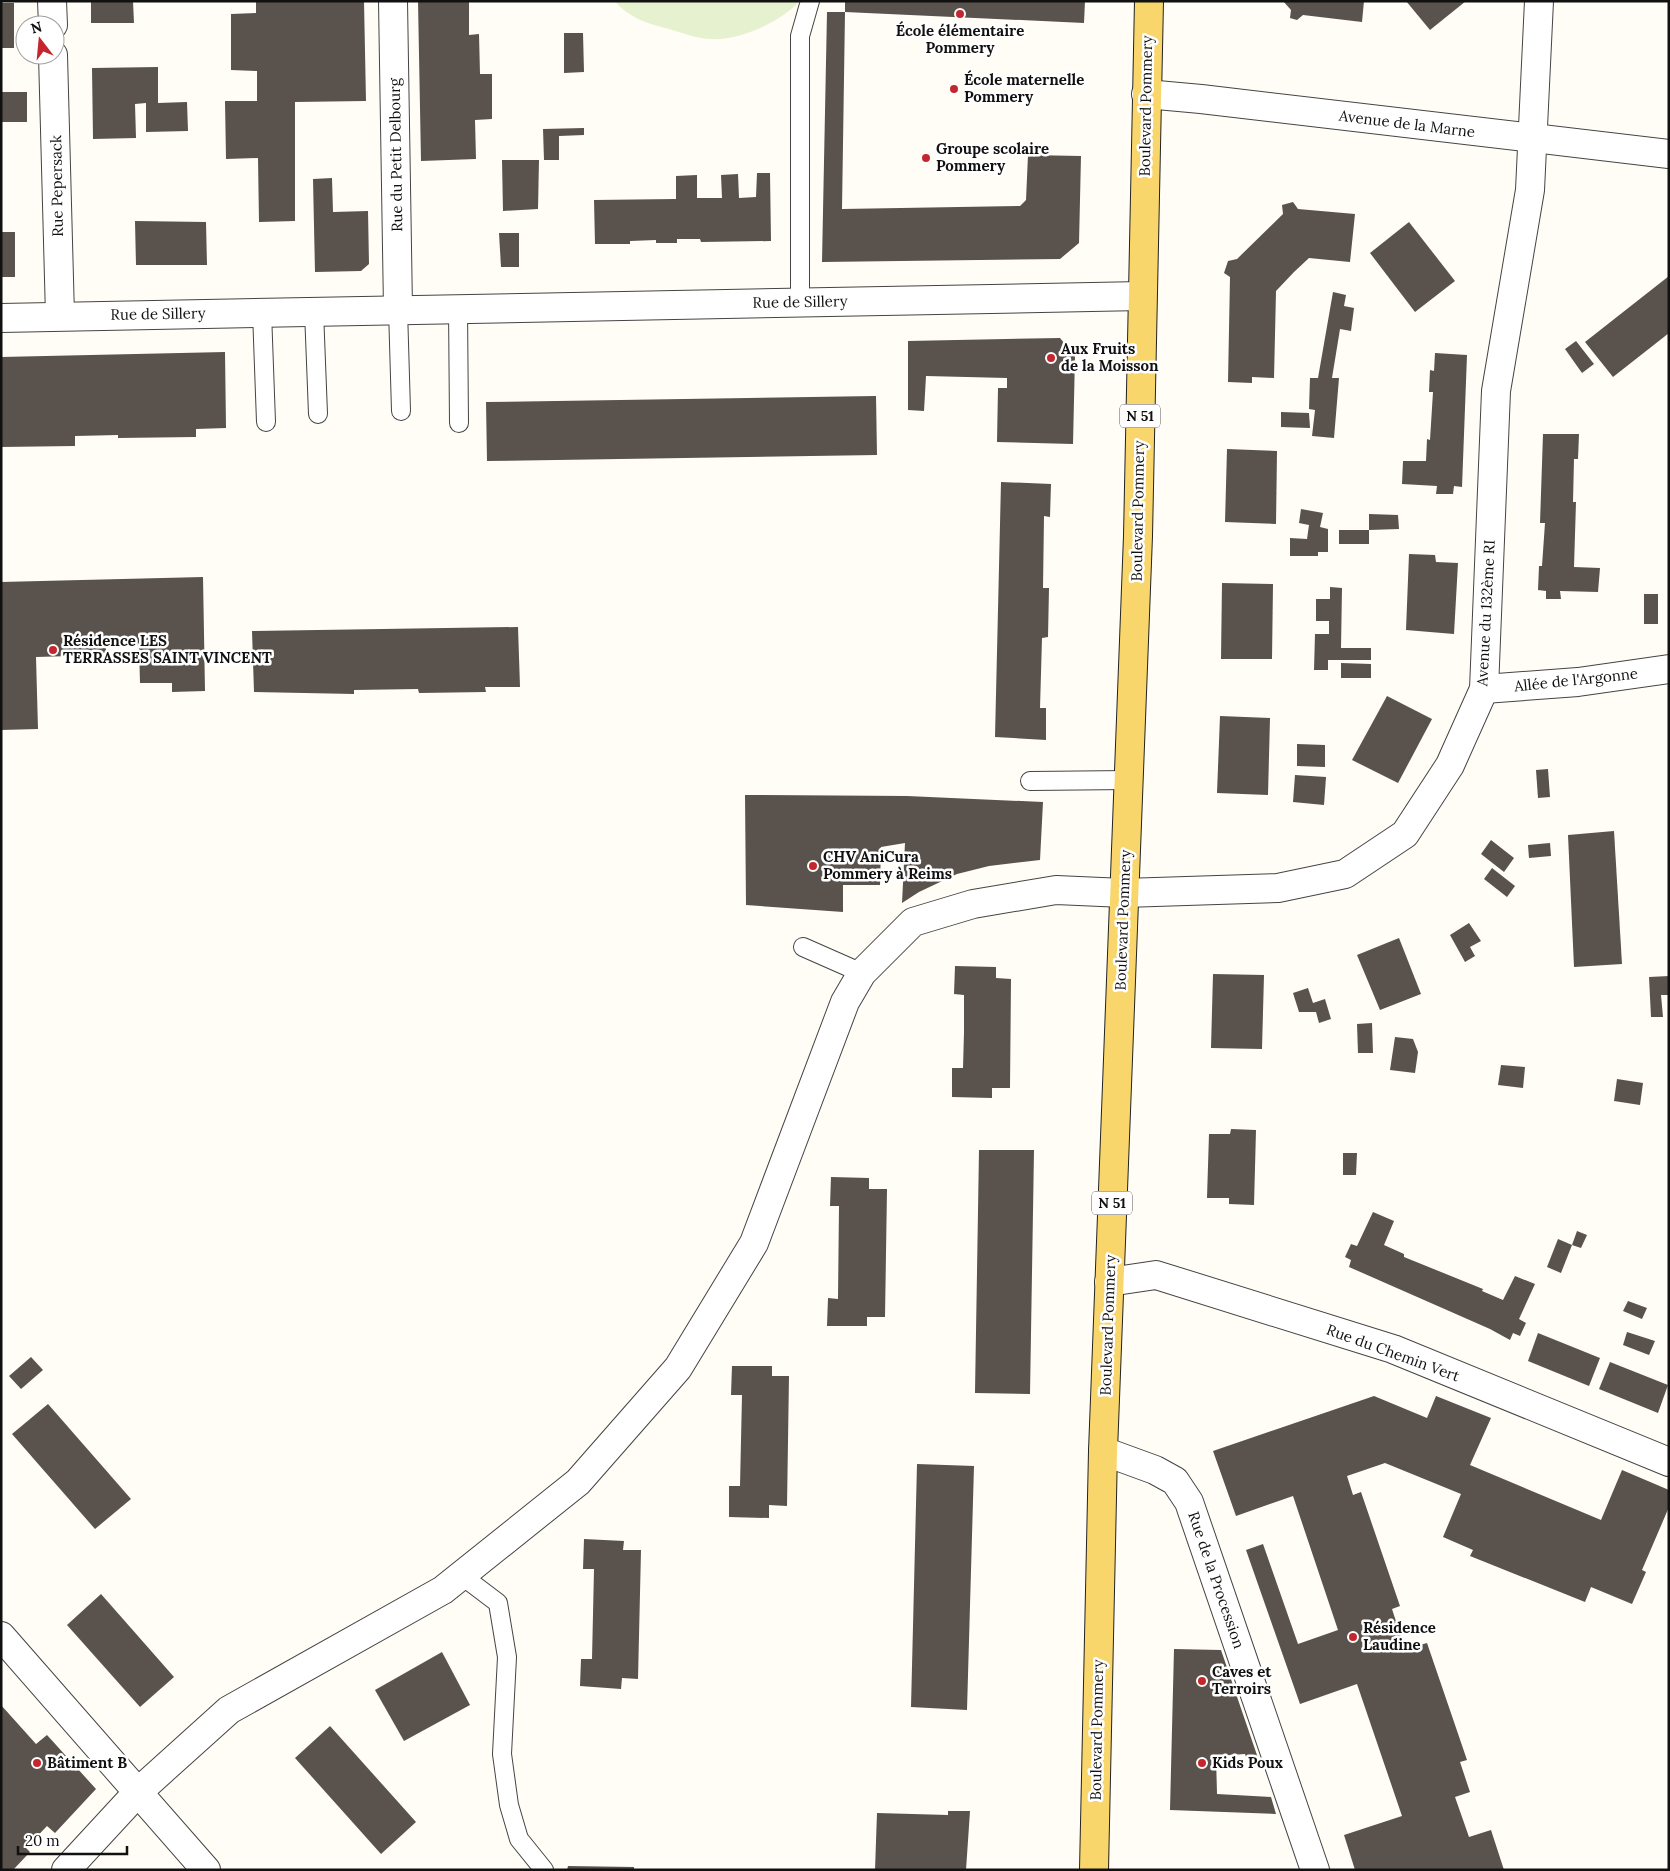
<svg xmlns="http://www.w3.org/2000/svg" width="1670" height="1871" font-family="Lora,serif">
<style>
.pitch{fill:#e6f2cf}
.building{fill:#5a524d}
.lines{fill:none;stroke-linecap:round;stroke-linejoin:round}
.service-casing{stroke:#444;stroke-width:20}
.minor-casing{stroke:#444;stroke-width:30}
.primary-casing{stroke:#222;stroke-width:30}
.service{stroke:#fff;stroke-width:18}
.minor{stroke:#fff;stroke-width:28}
.primary{stroke:#f9d66b;stroke-width:28}
.poi-dot{fill:#c4262e;stroke:#fff;stroke-width:2}
.labels{text-anchor:middle;stroke-width:5;stroke-linejoin:round;paint-order:stroke}
.shield{fill:#fff;stroke:#585858;stroke-width:1}
.shield-label{font-size:14px;font-weight:bold;fill:#111}
.poi-label{font-size:15px;font-weight:bold;fill:#111;stroke:#fff;text-anchor:start}
.street-label{font-size:15px;fill:#111;stroke:#fff}
</style>
<rect width="100%" height="100%" fill="#fffdf5"/>
<path class="pitch" d="M 615,1 L 800,1 C 780,22 740,41 710,39 C 695,38 680,32 665,28 C 648,24 626,16 615,1 Z"/>
<g class="building">
<polygon points="91,1 133,1 134,23 91,23"/>
<polygon points="256,1 364,1 366,101 295,102 295,221 259,222 258,158 226,159 225,101 257,101 257,71 231,70 231,14 256,13"/>
<polygon points="418,1 469,1 469,35 479,34 480,74 492,74 492,119 475,120 476,159 421,161"/>
<polygon points="845,1 1085,1 1084,23 845,12"/>
<polygon points="1283,1 1364,1 1362,22 1303,15 1297,20 1290,18 1291,10"/>
<polygon points="1406,1 1466,1 1430,30"/>
<rect x="1" y="3" width="13" height="45"/>
<polygon points="827,12 845,12 842,209 1020,206 1026,200 1028,155 1081,156 1079,243 1060,259 822,262"/>
<polygon points="564,33 583,33 584,72 564,73"/>
<polygon points="158,67 158,103 187,102 188,131 146,132 146,103 135,104 136,138 93,139 92,68"/>
<rect x="1" y="92" width="26" height="30"/>
<polygon points="584,128 584,135 559,136 559,160 544,160 543,129"/>
<polygon points="502,160 539,160 538,209 503,211"/>
<polygon points="757,173 770,173 771,241 701,242 700,239 677,239 677,243 656,243 656,240 630,241 630,244 595,244 594,200 676,199 676,176 697,175 697,198 722,198 721,175 738,174 739,198 756,197"/>
<polygon points="332,178 333,212 368,211 369,264 361,271 315,272 313,179"/>
<polygon points="1293,202 1298,209 1355,214 1350,262 1309,258 1294,272 1276,291 1274,378 1252,377 1252,383 1228,382 1230,277 1224,273 1228,261 1237,259 1283,214 1282,205"/>
<polygon points="135,221 206,222 207,265 136,265"/>
<polygon points="1409,222 1455,281 1415,312 1370,253"/>
<rect x="1" y="232" width="14" height="45"/>
<polygon points="499,233 519,233 519,267 501,267"/>
<polygon points="1669,276 1669,333 1613,377 1585,342"/>
<polygon points="1333,292 1346,295 1344,306 1354,308 1351,331 1340,329 1332,378 1339,378 1334,438 1312,436 1315,410 1309,409 1310,378 1318,378"/>
<polygon points="1060,338 1075,356 1073,444 997,442 998,388 1007,388 1007,378 926,376 924,411 908,410 908,341"/>
<polygon points="1576,341 1594,364 1582,373 1565,349"/>
<polygon points="225,352 226,428 196,429 196,437 118,438 118,435 75,436 75,446 1,447 1,357"/>
<polygon points="1435,353 1467,355 1462,487 1454,486 1453,494 1436,494 1437,486 1402,484 1403,461 1426,461 1427,439 1430,440 1433,392 1429,392 1430,370 1434,371"/>
<polygon points="876,396 877,455 487,461 486,402"/>
<polygon points="1281,412 1309,413 1310,428 1281,427"/>
<polygon points="1543,434 1579,434 1578,459 1574,459 1573,502 1576,502 1574,567 1600,568 1598,592 1560,591 1561,599 1546,599 1546,591 1538,590 1539,566 1542,566 1545,523 1540,523"/>
<polygon points="1227,449 1277,451 1276,524 1225,522"/>
<polygon points="1001,482 1051,484 1050,517 1044,516 1043,588 1049,588 1048,637 1042,638 1040,708 1046,708 1046,740 995,737"/>
<polygon points="1301,509 1323,513 1320,527 1328,529 1328,552 1318,552 1318,556 1290,556 1290,538 1307,539 1309,525 1299,523"/>
<polygon points="1369,514 1398,515 1399,529 1369,530"/>
<rect x="1339" y="530" width="30" height="14"/>
<polygon points="1409,554 1435,555 1436,562 1458,563 1454,634 1406,630"/>
<polygon points="203,577 205,691 172,692 172,683 140,683 139,645 106,646 106,655 36,657 38,729 1,730 1,582"/>
<polygon points="1222,583 1273,584 1272,659 1221,659"/>
<polygon points="1330,587 1342,588 1341,648 1371,648 1371,660 1328,660 1328,670 1314,670 1315,634 1329,634 1329,621 1316,621 1316,599 1330,599"/>
<rect x="1644" y="594" width="14" height="30"/>
<polygon points="518,627 520,687 485,687 486,692 419,693 418,689 354,690 354,694 254,692 252,631"/>
<polygon points="1341,663 1371,664 1371,678 1341,678"/>
<polygon points="1387,696 1432,719 1398,783 1352,760"/>
<polygon points="1220,716 1270,718 1268,795 1217,793"/>
<polygon points="1297,744 1325,745 1325,767 1297,766"/>
<polygon points="1548,769 1550,797 1538,798 1536,770"/>
<polygon points="1295,775 1326,777 1324,805 1293,802"/>
<polygon points="745,795 907,796 1043,802 1040,860 989,866 957,874 919,892 902,903 905,843 881,847 880,885 843,885 843,912 746,905"/>
<polygon points="1614,831 1622,964 1574,967 1568,835"/>
<polygon points="1491,840 1514,858 1504,872 1481,854"/>
<polygon points="1550,843 1551,856 1529,858 1528,845"/>
<polygon points="1492,868 1515,886 1507,897 1484,879"/>
<polygon points="1469,923 1481,941 1470,947 1475,956 1465,962 1450,935"/>
<polygon points="1399,938 1421,994 1380,1010 1357,955"/>
<polygon points="955,966 996,967 996,978 1011,979 1010,1088 992,1088 992,1098 952,1097 952,1068 963,1068 964,1032 964,995 954,994"/>
<polygon points="1213,974 1264,975 1262,1049 1211,1048"/>
<polygon points="1669,976 1669,995 1661,995 1663,1017 1651,1017 1649,977"/>
<polygon points="1308,988 1313,1003 1325,999 1331,1019 1319,1023 1316,1012 1299,1012 1293,993"/>
<polygon points="1372,1023 1373,1053 1358,1053 1357,1024"/>
<polygon points="1395,1037 1413,1039 1418,1052 1415,1073 1390,1070"/>
<polygon points="1501,1065 1525,1067 1523,1088 1498,1085"/>
<polygon points="1617,1079 1643,1083 1640,1105 1614,1101"/>
<polygon points="1231,1129 1256,1130 1254,1205 1229,1204 1229,1198 1207,1198 1209,1134 1230,1134"/>
<polygon points="979,1150 1034,1150 1030,1394 975,1393"/>
<polygon points="1343,1153 1357,1153 1356,1175 1343,1175"/>
<polygon points="831,1177 869,1178 869,1189 887,1189 885,1317 867,1317 867,1326 827,1326 828,1298 838,1299 839,1206 830,1206"/>
<polygon points="1373,1212 1394,1221 1384,1245 1404,1254 1404,1257 1483,1289 1482,1291 1503,1300 1515,1276 1535,1284 1519,1319 1526,1323 1520,1336 1513,1333 1510,1340 1490,1329 1349,1267 1351,1260 1345,1257 1351,1244 1357,1246"/>
<polygon points="1577,1231 1587,1235 1581,1248 1572,1245"/>
<polygon points="1558,1239 1572,1245 1561,1273 1547,1267"/>
<polygon points="1628,1301 1647,1308 1642,1319 1623,1311"/>
<polygon points="1627,1332 1655,1341 1649,1355 1623,1345"/>
<polygon points="1538,1333 1600,1358 1589,1386 1528,1361"/>
<polygon points="31,1357 43,1370 21,1389 9,1376"/>
<polygon points="1610,1362 1668,1385 1658,1413 1599,1389"/>
<polygon points="732,1366 772,1366 772,1376 789,1376 787,1506 769,1505 769,1518 729,1517 729,1486 740,1486 742,1395 731,1395"/>
<polygon points="1374,1396 1427,1418 1436,1396 1491,1418 1470,1465 1601,1520 1622,1470 1669,1490 1669,1507 1642,1570 1646,1572 1632,1604 1591,1587 1585,1602 1470,1556 1473,1550 1443,1537 1461,1494 1385,1463 1347,1476 1353,1495 1361,1492 1400,1606 1392,1609 1405,1649 1427,1643 1467,1760 1460,1762 1470,1792 1455,1797 1469,1837 1491,1830 1504,1870 1355,1870 1344,1835 1402,1816 1357,1684 1300,1704 1246,1550 1263,1544 1298,1644 1338,1630 1293,1496 1236,1516 1213,1451"/>
<polygon points="48,1404 131,1499 95,1529 12,1434"/>
<polygon points="917,1464 974,1466 967,1710 911,1707"/>
<polygon points="584,1539 624,1541 623,1550 641,1550 638,1679 622,1678 621,1689 580,1686 581,1659 592,1659 594,1569 583,1569"/>
<polygon points="101,1594 174,1677 140,1707 67,1625"/>
<polygon points="1174,1649 1221,1650 1259,1761 1249,1765 1245,1754 1216,1756 1217,1794 1271,1797 1276,1814 1170,1810"/>
<polygon points="442,1652 470,1705 404,1741 375,1690"/>
<polygon points="1,1705 36,1744 47,1735 96,1789 55,1833 47,1826 26,1848 30,1852 13,1870 1,1870"/>
<polygon points="330,1726 416,1822 381,1854 295,1758"/>
<polygon points="948,1811 970,1811 966,1870 875,1870 877,1813 948,1815"/>
<polygon points="568,1866 634,1867 634,1870 567,1870"/>
</g>
<g class="lines">
<g class="service-casing">
<g id="service">
<polyline points="800,302 800,36 810,1"/>
<polyline points="458,308 459,423"/>
<polyline points="398,309 401,411"/>
<polyline points="314,311 318,414"/>
<polyline points="262,312 266,422"/>
<polyline points="1030,781 1128,780"/>
<polyline points="803,947 862,973"/>
<polyline points="461,1575 498,1603 507,1657 502,1754 509,1805 519,1839 544,1870"/>
</g>
</g>
<g class="minor-casing">
<g id="minor">
<polyline points="52,1 53,25"/>
<polyline points="393,1 398,309"/>
<polyline points="53,55 60,316"/>
<polyline points="1146,94 1201,99 1669,154"/>
<polyline points="1,318 1142,296"/>
<polyline points="1484,689 1578,682 1669,669"/>
<polyline points="1109,1282 1156,1275 1393,1349 1669,1462"/>
<polyline points="1103,1451 1155,1470 1175,1481 1189,1502 1315,1870"/>
<polyline points="1,1636 206,1870"/>
<polyline points="66,1870 138,1792 229,1710 443,1590 578,1482 678,1368 754,1243 845,1002 862,973 913,922 973,904 1056,890 1124,893 1278,888 1345,874 1405,834 1450,765 1484,689 1496,391 1530,190 1539,1"/>
</g>
</g>
<g class="primary-casing">
<polyline id="primary" points="1094,1870 1103,1451 1138,536 1149,1"/>
</g>
<use href="#service" class="service"/>
<use href="#minor" class="minor"/>
<use href="#primary" class="primary"/>
</g>
<g class="poi-dot">
<circle cx="960" cy="14" r="5"/>
<circle cx="954" cy="89" r="5"/>
<circle cx="926" cy="158" r="5"/>
<circle cx="1051" cy="358" r="5"/>
<circle cx="53" cy="650" r="5"/>
<circle cx="813" cy="866" r="5"/>
<circle cx="1353" cy="1637" r="5"/>
<circle cx="1202" cy="1681" r="5"/>
<circle cx="37" cy="1763" r="5"/>
<circle cx="1202" cy="1763" r="5"/>
</g>
<g class="labels">
<g class="shield">
<rect x="1120" y="404.5" width="40" height="23" rx="4"/>
<rect x="1092" y="1191.5" width="40" height="23" rx="4"/>
</g>
<g class="shield-label">
<text x="1140" y="421">N 51</text>
<text x="1112" y="1208">N 51</text>
</g>
<g class="poi-label">
<text x="960" y="36" text-anchor="middle">École élémentaire<tspan x="960" dy="17">Pommery</tspan></text>
<text x="964" y="85">École maternelle<tspan x="964" dy="17">Pommery</tspan></text>
<text x="936" y="154">Groupe scolaire<tspan x="936" dy="17">Pommery</tspan></text>
<text x="1061" y="354">Aux Fruits<tspan x="1061" dy="17">de la Moisson</tspan></text>
<text x="63" y="646">Résidence LES<tspan x="63" dy="17">TERRASSES SAINT VINCENT</tspan></text>
<text x="823" y="862">CHV AniCura<tspan x="823" dy="17">Pommery à Reims</tspan></text>
<text x="1363" y="1633">Résidence<tspan x="1363" dy="17">Laudine</tspan></text>
<text x="1212" y="1677">Caves et<tspan x="1212" dy="17">Terroirs</tspan></text>
<text x="47" y="1768">Bâtiment B</text>
<text x="1212" y="1768">Kids Poux</text>
</g>
<g class="street-label">
<text transform="translate(1146 106) rotate(-89)" y="5">Boulevard Pommery</text>
<text transform="translate(1407 124) rotate(7)" y="5">Avenue de la Marne</text>
<text transform="translate(396 155) rotate(-91)" y="5">Rue du Petit Delbourg</text>
<text transform="translate(57 186) rotate(-91)" y="5">Rue Pepersack</text>
<text transform="translate(800 302) rotate(-1)" y="5">Rue de Sillery</text>
<text transform="translate(158 314) rotate(-1)" y="5">Rue de Sillery</text>
<text transform="translate(1138 511) rotate(-89)" y="5">Boulevard Pommery</text>
<text transform="translate(1486 613) rotate(-87)" y="5">Avenue du 132ème RI</text>
<text transform="translate(1576 680) rotate(-6)" y="5">Allée de l'Argonne</text>
<text transform="translate(1123 920) rotate(-88)" y="5">Boulevard Pommery</text>
<text transform="translate(1108 1325) rotate(-88)" y="5">Boulevard Pommery</text>
<text transform="translate(1393 1353) rotate(20)" y="5">Rue du Chemin Vert</text>
<text transform="translate(1216 1580) rotate(71)" y="5">Rue de la Procession</text>
<text transform="translate(1097 1730) rotate(-89)" y="5">Boulevard Pommery</text>
</g>
</g>
<rect width="1670" height="1871" fill="none" stroke="#111111" stroke-width="5"/>
<g transform="translate(40 40) rotate(344)"><circle r="24" fill="#ffffff" stroke="#a0a0a0"/>
<path d="M0-4L9 19L0 12L-9 19Z" fill="#c4262e"/>
<text y="-8" font-size="14" font-weight="bold" text-anchor="middle" fill="#111111">N</text>
</g>
<path d="M18 1846v8h109v-8" fill="none" stroke="#111111" stroke-width="2.5"/>
<text x="25" y="1846" font-size="15" fill="#111111" stroke="#ffffff" stroke-width="4" paint-order="stroke">20 m</text>
</svg>
